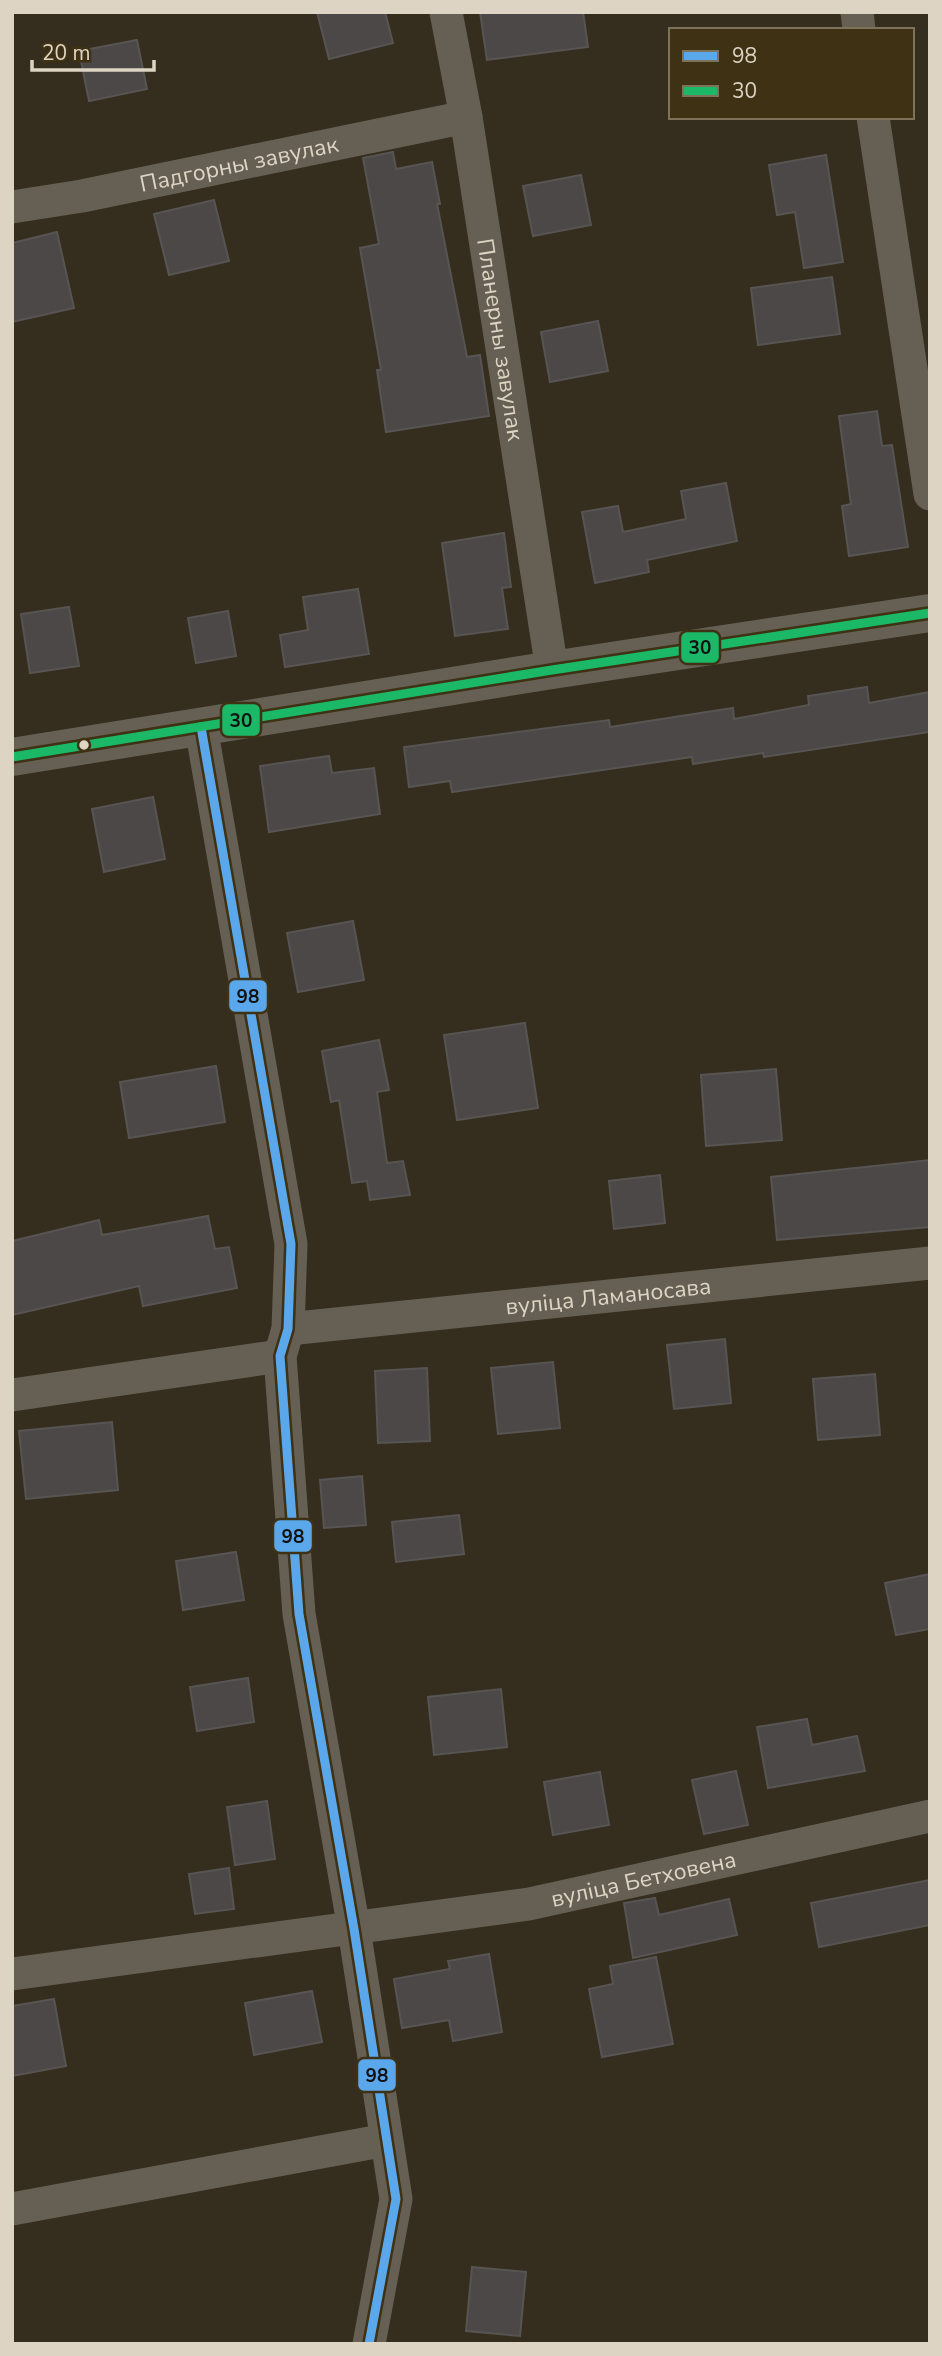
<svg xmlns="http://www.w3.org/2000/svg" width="942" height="2356" font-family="'Nunito Sans',sans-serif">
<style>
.building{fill:#4c4847;stroke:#575453;stroke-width:2}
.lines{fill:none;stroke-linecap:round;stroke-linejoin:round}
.minor{stroke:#666054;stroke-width:33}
.tertiary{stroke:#666054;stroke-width:38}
.bus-1-casing{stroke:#3f3114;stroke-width:14}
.bus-2-casing{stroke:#3f3114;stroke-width:14}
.bus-1{stroke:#5aa8eb;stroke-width:9}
.bus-2{stroke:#1ab867;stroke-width:9}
.bus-dot{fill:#ddd4c4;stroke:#3f3114;stroke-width:2.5}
.labels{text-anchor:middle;stroke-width:6;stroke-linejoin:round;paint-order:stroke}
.street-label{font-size:23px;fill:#ddd4c4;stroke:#3f3114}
.line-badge{stroke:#3f3114;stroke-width:2.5}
.pale-badge-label{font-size:19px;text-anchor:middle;font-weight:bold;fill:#111}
</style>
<rect width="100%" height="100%" fill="#352e1e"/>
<g class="building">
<polygon points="317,12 385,12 393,43 329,59"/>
<polygon points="480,12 583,12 588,47 487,60"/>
<polygon points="137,40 147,89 89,101 79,51"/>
<polygon points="393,152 396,169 432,162 440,204 437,204 467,357 480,355 489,416 386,432 377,370 381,370 360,248 379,244 363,158"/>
<polygon points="826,155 843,262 804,268 795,212 777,215 769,165"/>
<polygon points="581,175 591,225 533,236 523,186"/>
<polygon points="214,200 229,261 169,275 154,214"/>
<polygon points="57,232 74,308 12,322 12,243"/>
<polygon points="832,277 840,334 758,345 751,288"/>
<polygon points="598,321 608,371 550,382 541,332"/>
<polygon points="877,411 882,446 892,445 908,547 849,556 842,506 851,504 839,416"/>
<polygon points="726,483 737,541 647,560 649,572 595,583 582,512 618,506 623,532 686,519 681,491"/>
<polygon points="504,533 511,587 502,588 508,629 455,636 442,543"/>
<polygon points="358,589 369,654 285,667 280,635 308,630 303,597"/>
<polygon points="69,607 79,666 30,673 21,614"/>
<polygon points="228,611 236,656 196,663 188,618"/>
<polygon points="867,687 869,703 930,692 930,732 764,757 763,753 693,764 692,757 452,792 450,781 409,787 404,747 609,720 610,727 733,708 734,719 809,705 808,696"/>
<polygon points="329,756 332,773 374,768 380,814 269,832 260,766"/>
<polygon points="153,797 165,859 104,872 92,809"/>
<polygon points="353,921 364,980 298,992 287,933"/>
<polygon points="525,1023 538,1108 457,1120 444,1035"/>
<polygon points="379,1040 389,1090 377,1092 387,1163 403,1161 410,1195 370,1200 367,1181 352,1183 339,1100 331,1102 322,1051"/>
<polygon points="216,1066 225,1122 129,1138 120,1082"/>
<polygon points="776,1069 782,1140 706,1146 701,1075"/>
<polygon points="930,1160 930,1227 777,1240 771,1177"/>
<polygon points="660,1175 665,1223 614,1229 609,1181"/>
<polygon points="208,1216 215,1249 229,1247 237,1288 143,1306 139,1286 12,1315 12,1241 99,1220 102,1235"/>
<polygon points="725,1339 731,1403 674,1409 667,1345"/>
<polygon points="553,1362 560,1428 498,1434 491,1368"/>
<polygon points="427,1368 430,1441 378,1443 375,1371"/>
<polygon points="875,1374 880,1435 818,1440 813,1379"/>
<polygon points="112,1422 118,1490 26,1499 19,1431"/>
<polygon points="362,1476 366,1525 324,1528 320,1480"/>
<polygon points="459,1515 464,1554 396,1562 392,1522"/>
<polygon points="236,1552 244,1600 183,1610 176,1561"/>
<polygon points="930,1574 930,1629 896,1635 885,1583"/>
<polygon points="248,1678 254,1722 197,1731 190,1687"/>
<polygon points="501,1689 507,1747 434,1755 428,1697"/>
<polygon points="807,1719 812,1745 857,1736 865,1771 768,1788 757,1727"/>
<polygon points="736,1771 748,1825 704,1834 692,1780"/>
<polygon points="600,1772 609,1825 553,1835 544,1782"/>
<polygon points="267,1801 275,1859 235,1865 227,1807"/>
<polygon points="229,1868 234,1909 195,1914 189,1874"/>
<polygon points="930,1880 930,1925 819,1947 811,1903"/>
<polygon points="655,1898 659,1915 729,1899 737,1935 633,1958 624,1903"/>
<polygon points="489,1954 502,2032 453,2041 449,2020 402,2028 394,1979 450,1969 448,1961"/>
<polygon points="656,1957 673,2044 602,2057 589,1989 613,1984 610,1966"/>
<polygon points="312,1991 322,2042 254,2055 245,2003"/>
<polygon points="54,1999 66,2066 12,2076 12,2006"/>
<polygon points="472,2267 526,2272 520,2336 466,2331"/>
</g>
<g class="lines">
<g class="minor">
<path id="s1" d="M 446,12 L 466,117 L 552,670"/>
<polyline points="857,12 859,30"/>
<polyline points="873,117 930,494"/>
<path id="s2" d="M 12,207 L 82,196 L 466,117"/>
<polyline points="201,727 291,1244 288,1329 280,1356 299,1614 354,1929 396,2199 369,2344"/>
<path id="s3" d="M 288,1329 L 930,1263"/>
<polyline points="12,1395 280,1356"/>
<path id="s4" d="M 12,1974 L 529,1904 L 930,1816"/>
<polyline points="12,2209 386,2140"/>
</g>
<polyline class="tertiary" points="12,757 552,670 930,613"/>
<g class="bus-1-casing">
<polyline id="bus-1" points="201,727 291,1244 288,1329 280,1356 299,1614 354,1929 396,2199 369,2344"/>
</g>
<g class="bus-2-casing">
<polyline id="bus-2" points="12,757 552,670 930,613"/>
</g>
<use href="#bus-1" class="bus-1"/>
<use href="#bus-2" class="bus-2"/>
</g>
<circle class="bus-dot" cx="84" cy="745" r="6"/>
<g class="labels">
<g class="street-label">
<text dy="8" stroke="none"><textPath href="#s2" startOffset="231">Падгорны завулак</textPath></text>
<text dy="8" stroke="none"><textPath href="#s1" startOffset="332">Планерны завулак</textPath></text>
<text dy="8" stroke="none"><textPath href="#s3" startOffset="322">вуліца Ламаносава</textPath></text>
<text dy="8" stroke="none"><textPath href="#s4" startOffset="639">вуліца Бетховена</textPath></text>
</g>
</g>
<g class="line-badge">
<rect x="680" y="631" width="40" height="33" rx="7" fill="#1ab867"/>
<rect x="221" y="703" width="40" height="34" rx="7" fill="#1ab867"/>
<rect x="228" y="979" width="40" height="34" rx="7" fill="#5aa8eb"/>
<rect x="273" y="1519" width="40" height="34" rx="7" fill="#5aa8eb"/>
<rect x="357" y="2058" width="40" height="34" rx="7" fill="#5aa8eb"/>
</g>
<g class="pale-badge-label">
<text x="700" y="654">30</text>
<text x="241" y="727">30</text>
<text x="248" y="1003">98</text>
<text x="293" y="1543">98</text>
<text x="377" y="2082">98</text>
</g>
<rect width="942" height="2356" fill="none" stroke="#ddd4c4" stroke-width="28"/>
<rect x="669" y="28" width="245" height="91" fill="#3f3114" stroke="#7e725a" stroke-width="2"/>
<rect x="683" y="51" width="35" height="10" fill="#5aa8eb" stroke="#7e725a" stroke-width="2"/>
<text x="732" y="63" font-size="21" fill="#ddd4c4">98</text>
<rect x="683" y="86" width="35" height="10" fill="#1ab867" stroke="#7e725a" stroke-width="2"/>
<text x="732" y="98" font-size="21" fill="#ddd4c4">30</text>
<path d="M32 60v10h122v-10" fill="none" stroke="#ddd4c4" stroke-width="3.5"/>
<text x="42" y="60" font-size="21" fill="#ddd4c4" stroke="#3f3114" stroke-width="5" paint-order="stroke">20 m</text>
</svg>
